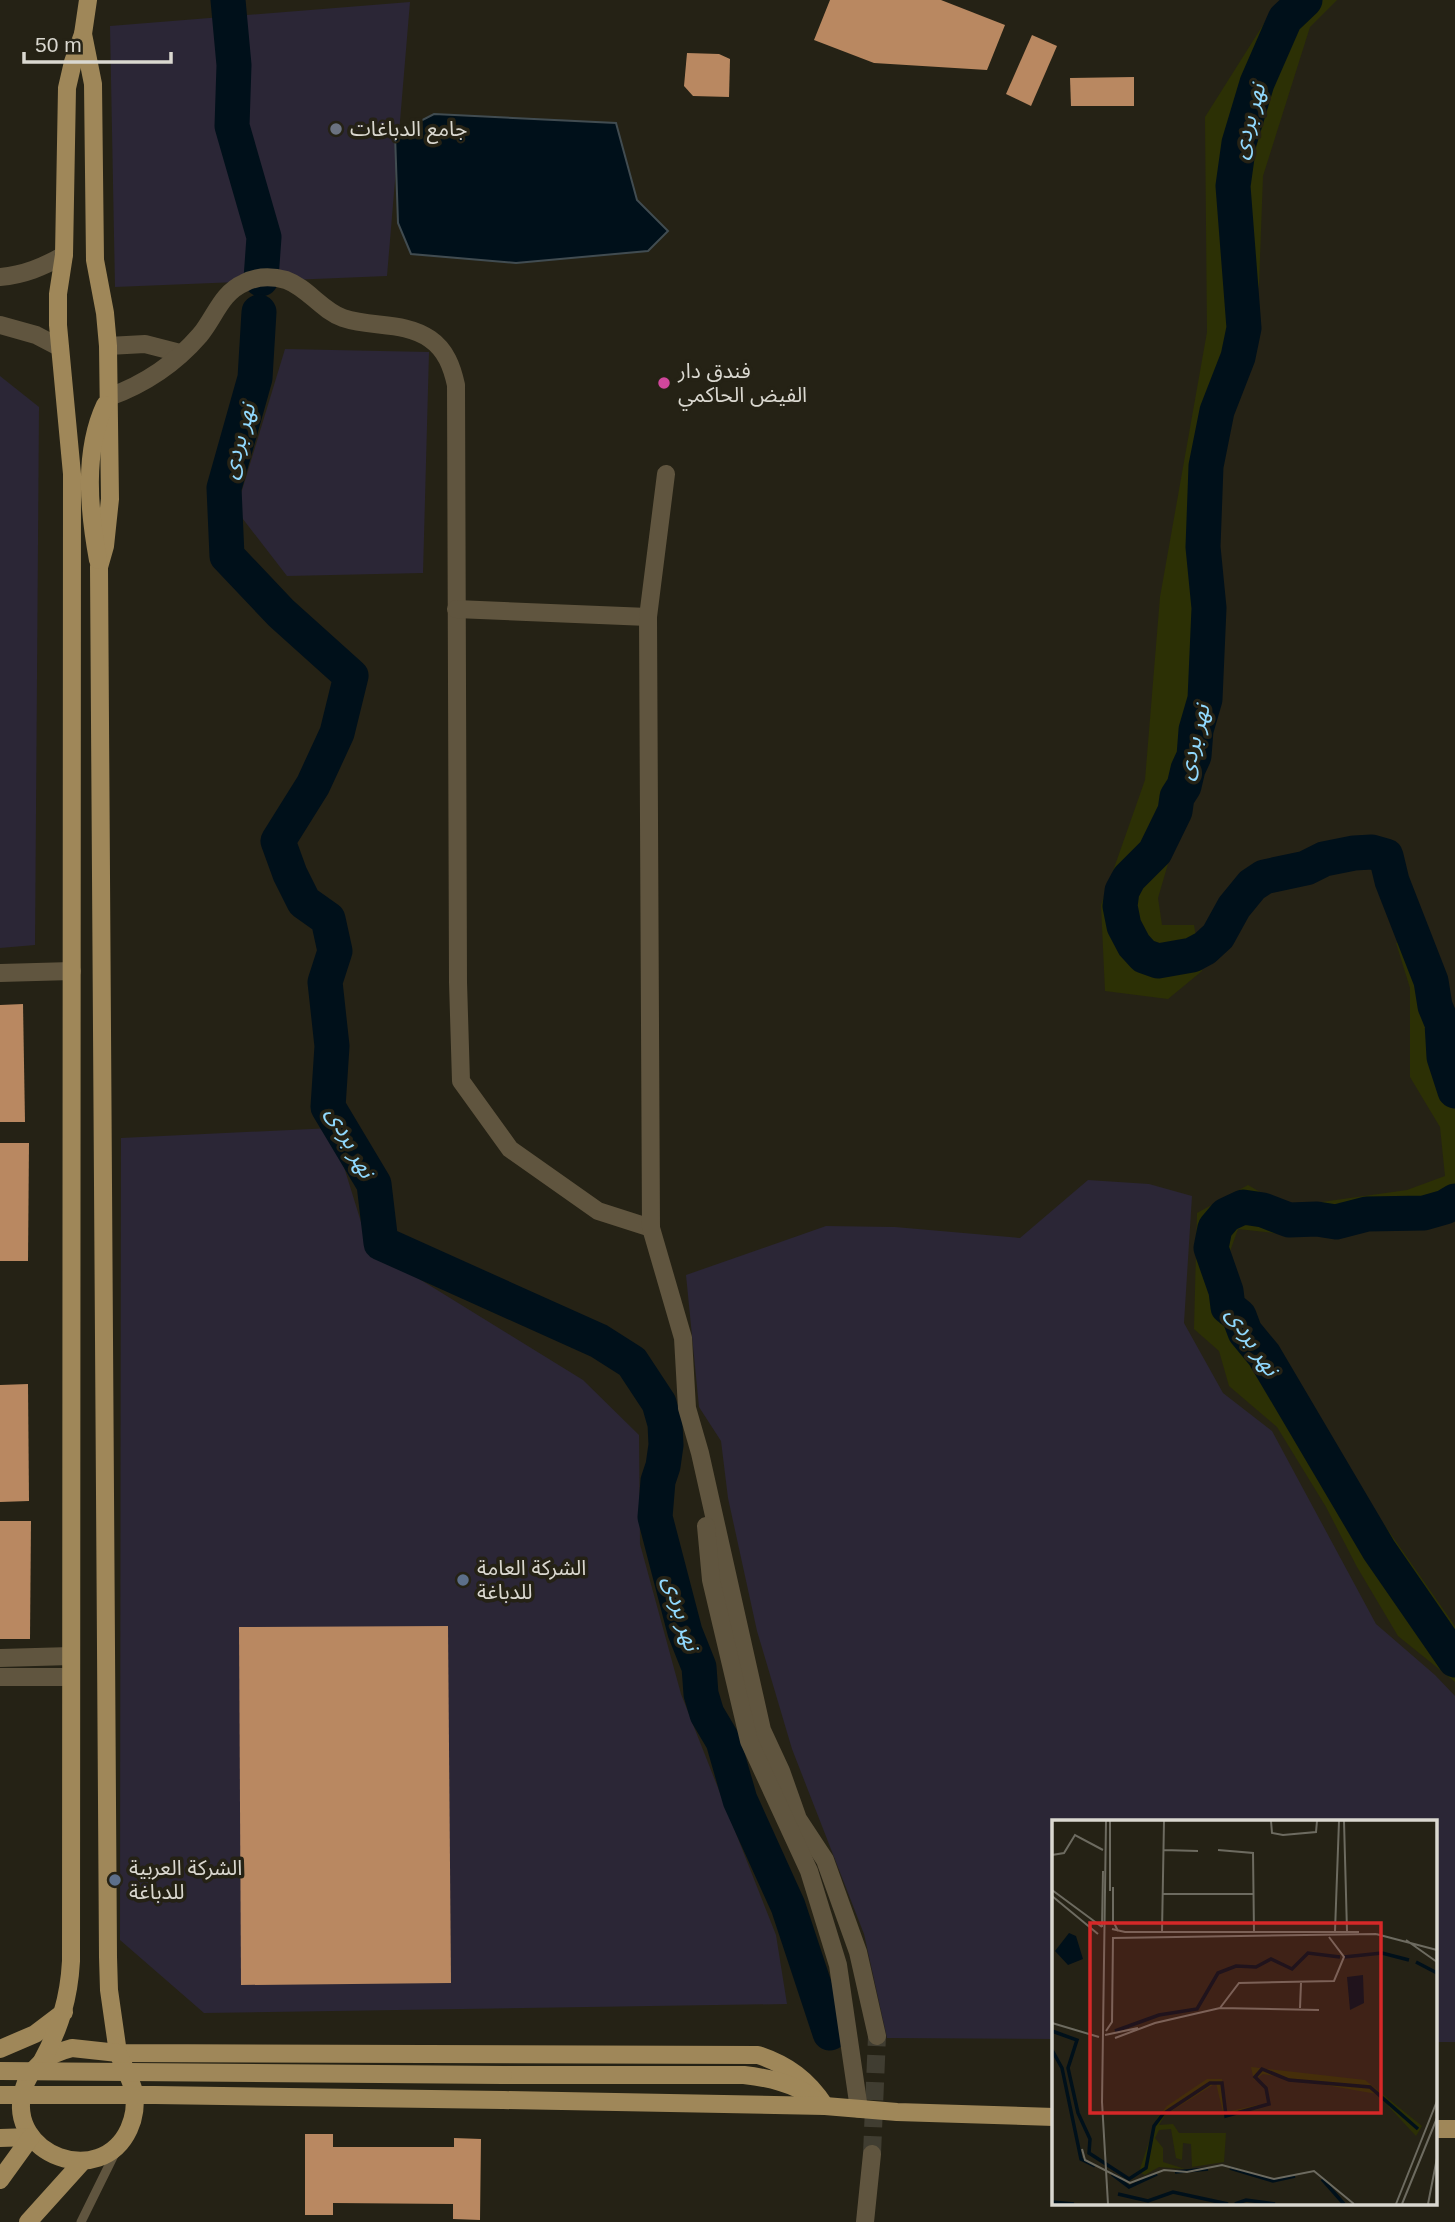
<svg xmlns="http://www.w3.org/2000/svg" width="1455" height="2222" font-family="Helvetica,'Noto Sans Arabic',sans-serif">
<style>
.industrial{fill:#2b2636}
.green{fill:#2c3005}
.water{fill:#00101a;stroke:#414c51;stroke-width:2}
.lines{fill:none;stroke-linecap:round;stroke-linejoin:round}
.river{stroke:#00101a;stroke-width:35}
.building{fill:#b98861}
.tertiary-tunnel{stroke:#403d31;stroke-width:18;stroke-dasharray:18 9;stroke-linecap:butt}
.service{stroke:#60553f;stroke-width:9}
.minor{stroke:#60553f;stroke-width:18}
.tertiary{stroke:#60553f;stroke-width:18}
.primary{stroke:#9f8759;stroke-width:18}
.primary-bridge{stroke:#9f8759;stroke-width:18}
.worship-dot{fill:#6b7280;stroke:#252215;stroke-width:2.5}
.hotel-dot{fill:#d1479c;stroke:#252215;stroke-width:2.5}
.service-dot{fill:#5c6f8a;stroke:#252215;stroke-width:2.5}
.labels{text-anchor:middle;stroke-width:7;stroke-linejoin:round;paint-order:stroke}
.poi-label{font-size:21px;fill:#dad8d0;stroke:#252215;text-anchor:start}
.water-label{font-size:23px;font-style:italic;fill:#91d9fe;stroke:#252215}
.inset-river{fill:none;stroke:#00101a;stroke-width:3.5}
.inset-road{fill:none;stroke:#6d6b60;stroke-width:2}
.view{fill:#d62828;fill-opacity:0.15;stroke:#d62828;stroke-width:3.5}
.inset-edge{fill:none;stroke:#dad8d0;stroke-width:3.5}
</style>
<rect width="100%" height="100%" fill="#252215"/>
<g class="industrial">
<polygon points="410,2 387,276 115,287 110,26"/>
<polygon points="285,349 429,352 423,573 287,576 236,510"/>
<polygon points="0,376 39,407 35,945 0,948"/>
<polygon points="332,1128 369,1248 583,1380 639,1435 640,1544 681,1694 776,1935 787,2004 204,2013 120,1940 121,1138"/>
<polygon points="1088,1180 1149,1184 1192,1196 1184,1323 1223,1393 1272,1431 1376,1624 1435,1675 1455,1696 1455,2042 1436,2042 1436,1821 1054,1821 1054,2039 887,2038 864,1934 792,1749 757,1631 728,1498 721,1441 699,1407 686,1275 826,1226 895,1227 1020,1238"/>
</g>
<g class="green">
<polygon points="1282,0 1337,0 1310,27 1263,176 1259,285 1215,473 1214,671 1177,833 1158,898 1162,925 1194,925 1202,971 1168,999 1105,991 1101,905 1145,780 1160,597 1207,332 1205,117 1275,6"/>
<polygon points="1423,933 1455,1058 1455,1208 1417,1226 1282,1234 1238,1229 1228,1257 1253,1330 1330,1437 1381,1520 1455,1626 1455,1682 1398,1636 1357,1567 1326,1507 1277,1427 1229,1386 1219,1351 1194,1329 1197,1213 1248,1185 1286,1207 1407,1190 1445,1176 1440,1127 1410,1077 1410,988 1396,943"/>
</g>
<polygon class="water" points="434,114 616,123 637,200 668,231 648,251 516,263 411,254 398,223 395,134"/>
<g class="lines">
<g class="river">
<polyline points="228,0 234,65 232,126 264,237 261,279"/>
<polyline points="1305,0 1285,19 1257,83 1239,143 1233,186 1244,328 1238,357 1217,411 1206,466 1203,547 1209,608 1205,699 1196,730 1194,756 1188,769 1184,786 1177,797 1175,811 1155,852 1129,878 1122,891 1120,906 1124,926 1134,945 1144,956 1158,961 1192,955 1205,948 1218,936 1234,907 1252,885 1264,877 1306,868 1324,859 1354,853 1372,852 1386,856 1392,881 1431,981 1435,1006 1442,1023 1444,1057 1455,1091"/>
<polyline points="259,312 255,378 224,488 227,556 281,613 351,676 337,733 313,785 278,841 290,874 304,902 328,919 335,951 325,982 332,1046 328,1107 374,1184 381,1243 599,1341 632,1362 659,1403 665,1424 666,1445 663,1466 658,1481 655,1517 685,1632 699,1667 701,1694 707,1714 723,1741 740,1800 788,1906 830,2033"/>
<polyline points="1455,1201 1445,1207 1424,1213 1367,1214 1336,1222 1317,1219 1289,1220 1263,1210 1243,1207 1226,1215 1215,1228 1211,1248 1226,1291 1228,1307 1239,1316 1245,1332 1264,1355 1379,1550 1455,1660"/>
</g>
</g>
<g class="building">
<polygon points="830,0 941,0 1005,25 987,70 874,63 814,40"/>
<polygon points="1032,35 1057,46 1031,106 1006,94"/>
<polygon points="687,53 719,54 730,59 729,97 693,96 684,86"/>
<polygon points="1134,77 1134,106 1071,106 1070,78"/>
<polygon points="23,1004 25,1122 0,1122 0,1005"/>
<polygon points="0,1143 29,1143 28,1261 0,1261"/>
<polygon points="28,1384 29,1501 0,1502 0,1385"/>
<polygon points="0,1521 31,1521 30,1639 0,1639"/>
<polygon points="448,1626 451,1983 241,1985 239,1627"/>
<polygon points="305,2134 333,2134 333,2147 454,2147 454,2138 481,2139 480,2220 453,2219 453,2204 333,2203 333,2215 305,2215"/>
</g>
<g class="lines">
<polyline class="tertiary-tunnel" points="872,2154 877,2036"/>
<polyline class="service" points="81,2222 116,2151"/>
<g class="minor">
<path d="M 0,277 C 24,275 43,267 64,255"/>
<polyline points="0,325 36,335 59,347"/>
<polyline points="108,346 145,344 180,353"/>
<path d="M 109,397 C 145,384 175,364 200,335 C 215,317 221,293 244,283 C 257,276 272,276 286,280 C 308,288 321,310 343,318 C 372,328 404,321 430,339 C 446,350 452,367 456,385 L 458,982 L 461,1081 L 510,1149 L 598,1211 L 651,1228"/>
<polyline points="456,609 648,617"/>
<polyline points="0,973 72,971"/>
<polyline points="0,1658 71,1656"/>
<polyline points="0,1677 71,1677"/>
</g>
<g class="tertiary">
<polyline points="666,474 648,617 651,1228 683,1338 687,1408 700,1453 762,1730 781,1771 798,1819 825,1860 858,1952 877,2036"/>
<polyline points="706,1526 711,1580 749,1741 809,1871 838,1965 859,2109"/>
<polyline points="865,2222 872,2154"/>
</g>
<g class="primary">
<path d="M 83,34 L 93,84 L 95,260 L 105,313 L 108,346 L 110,499 L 105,546 L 99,567 L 108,1957 L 109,1990 L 118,2053 L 758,2055 C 788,2065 808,2080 825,2106"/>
<path d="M 98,560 C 89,511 83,452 105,405"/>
<path d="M 72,2048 L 118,2053 C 123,2065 131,2079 134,2092 C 136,2105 134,2118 129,2129 C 101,2190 6,2155 23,2091 C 30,2066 48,2054 72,2048 Z"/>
<polyline points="0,2049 35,2034 64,2012"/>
<path d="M 42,2061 C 60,2028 69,1998 71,1961 L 72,474 L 58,325 L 58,294 L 64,255 L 67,88 L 73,62 L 83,34 L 88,0"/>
<path d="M 503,2075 L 744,2075 C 769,2078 793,2083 814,2098"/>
<polyline points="503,2100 825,2106 897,2112 1054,2117"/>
<polyline points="1436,2129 1455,2129"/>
<polyline points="0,2138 31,2137"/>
<polyline points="0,2180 31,2137"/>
<polyline points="28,2222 83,2161"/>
</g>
<g class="primary-bridge">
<polyline points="0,2071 503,2075"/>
<polyline points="0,2095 155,2095 503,2100"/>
</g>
</g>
<circle class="worship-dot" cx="336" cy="129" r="7"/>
<circle class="hotel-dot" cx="664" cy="383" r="7"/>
<g class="service-dot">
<circle cx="463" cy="1580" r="7"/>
<circle cx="115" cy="1880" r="7"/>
</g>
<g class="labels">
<g class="poi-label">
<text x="350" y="136">جامع الدباغات</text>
<text x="678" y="378">فندق دار<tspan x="678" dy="24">الفيض الحاكمي</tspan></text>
<text x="477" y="1575">الشركة العامة<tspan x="477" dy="24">للدباغة</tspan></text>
<text x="129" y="1875">الشركة العربية<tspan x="129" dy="24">للدباغة</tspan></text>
</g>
<g class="water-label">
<text transform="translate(1248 121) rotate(-75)" y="8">نهر بردى</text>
<text transform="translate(238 441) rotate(-75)" y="8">نهر بردى</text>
<text transform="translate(1193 742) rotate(-76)" y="8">نهر بردى</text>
<text transform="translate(351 1142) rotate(62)" y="8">نهر بردى</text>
<text transform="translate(1253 1341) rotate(57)" y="8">نهر بردى</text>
<text transform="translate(682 1613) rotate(73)" y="8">نهر بردى</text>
</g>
</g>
<g transform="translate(1052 1820)">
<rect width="385" height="385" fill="#252215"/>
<path d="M 199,247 L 313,260 L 370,306 L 364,316 L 325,274 L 211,254 L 202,260 ZM 155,259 L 170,259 L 175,292 L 205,285 L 207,289 L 172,296 L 164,263 L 113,295 L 107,305 L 121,304 L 127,313 L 174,313 L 172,342 L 140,347 L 139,324 L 131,323 L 130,340 L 124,338 L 119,309 L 107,310 L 103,318 L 111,328 L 111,342 L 133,349 L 107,347 L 93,355 L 87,352 L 105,298 L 115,286 Z" fill="#2c3005"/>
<path d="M 17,113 L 24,116 L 31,139 L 16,145 L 3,131 ZM 311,155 L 312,183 L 298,190 L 295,157 Z" fill="#00101a"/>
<path class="inset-river" d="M 292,137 L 330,133 L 357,140M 364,142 L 385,153M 0,211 L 25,220 L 16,248 L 26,293 L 38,319 L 37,333 L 77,359 L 94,348 L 102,306 L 111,294 L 158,263 L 170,263 L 174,296 L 217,284 L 214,268 L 203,257 L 210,249 L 237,260 L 318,267 L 366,309M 63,211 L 107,195 L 145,189 L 166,153 L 184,146 L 204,147 L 219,139 L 240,149 L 256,133 L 288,137M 0,230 L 10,248 L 29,339 L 43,346M 178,348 L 221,361 L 243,356M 123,352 L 156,349M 60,354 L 77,367 L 105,354M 270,359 L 292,384M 66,374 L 96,381 L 121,372 L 176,384M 0,382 L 22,384M 183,384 L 194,380 L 223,384"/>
<path class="inset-road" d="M 54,1 L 50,282 L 56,384M 58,1 L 58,71M 219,1 L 220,13 L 231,15 L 264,12 L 265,1M 292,1 L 295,111M 111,30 L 146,31M 166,30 L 201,33 L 202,112M 0,35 L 12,33 L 23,15 L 51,30M 61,67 L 61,101 L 66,111M 0,70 L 50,107M 111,74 L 201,74M 0,76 L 46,114M 50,107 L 51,51M 60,109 L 73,112 L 307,112M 283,111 L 287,1M 110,112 L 112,1M 324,114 L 385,130M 354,120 L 385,142M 168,188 L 187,163 L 282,161 L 292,137 L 277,117M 248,188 L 249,163M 0,203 L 47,217M 54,211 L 60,202 L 61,118 L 324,114M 53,215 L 86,208M 63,218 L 103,203 L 168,188 L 267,190M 30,329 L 33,340 L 78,363 L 112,350 L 135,352 L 170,345 L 222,359 L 262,351 L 302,384M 344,384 L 385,281M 350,384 L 385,298M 376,384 L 385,338"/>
<path class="view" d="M 38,103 L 329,103 L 329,293 L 38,293 Z"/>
<rect width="385" height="385" class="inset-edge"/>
</g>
<path d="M24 52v10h147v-10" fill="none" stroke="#dad8d0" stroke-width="3.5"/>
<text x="35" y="52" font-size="21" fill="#dad8d0" stroke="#252215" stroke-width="5" paint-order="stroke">50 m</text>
</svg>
